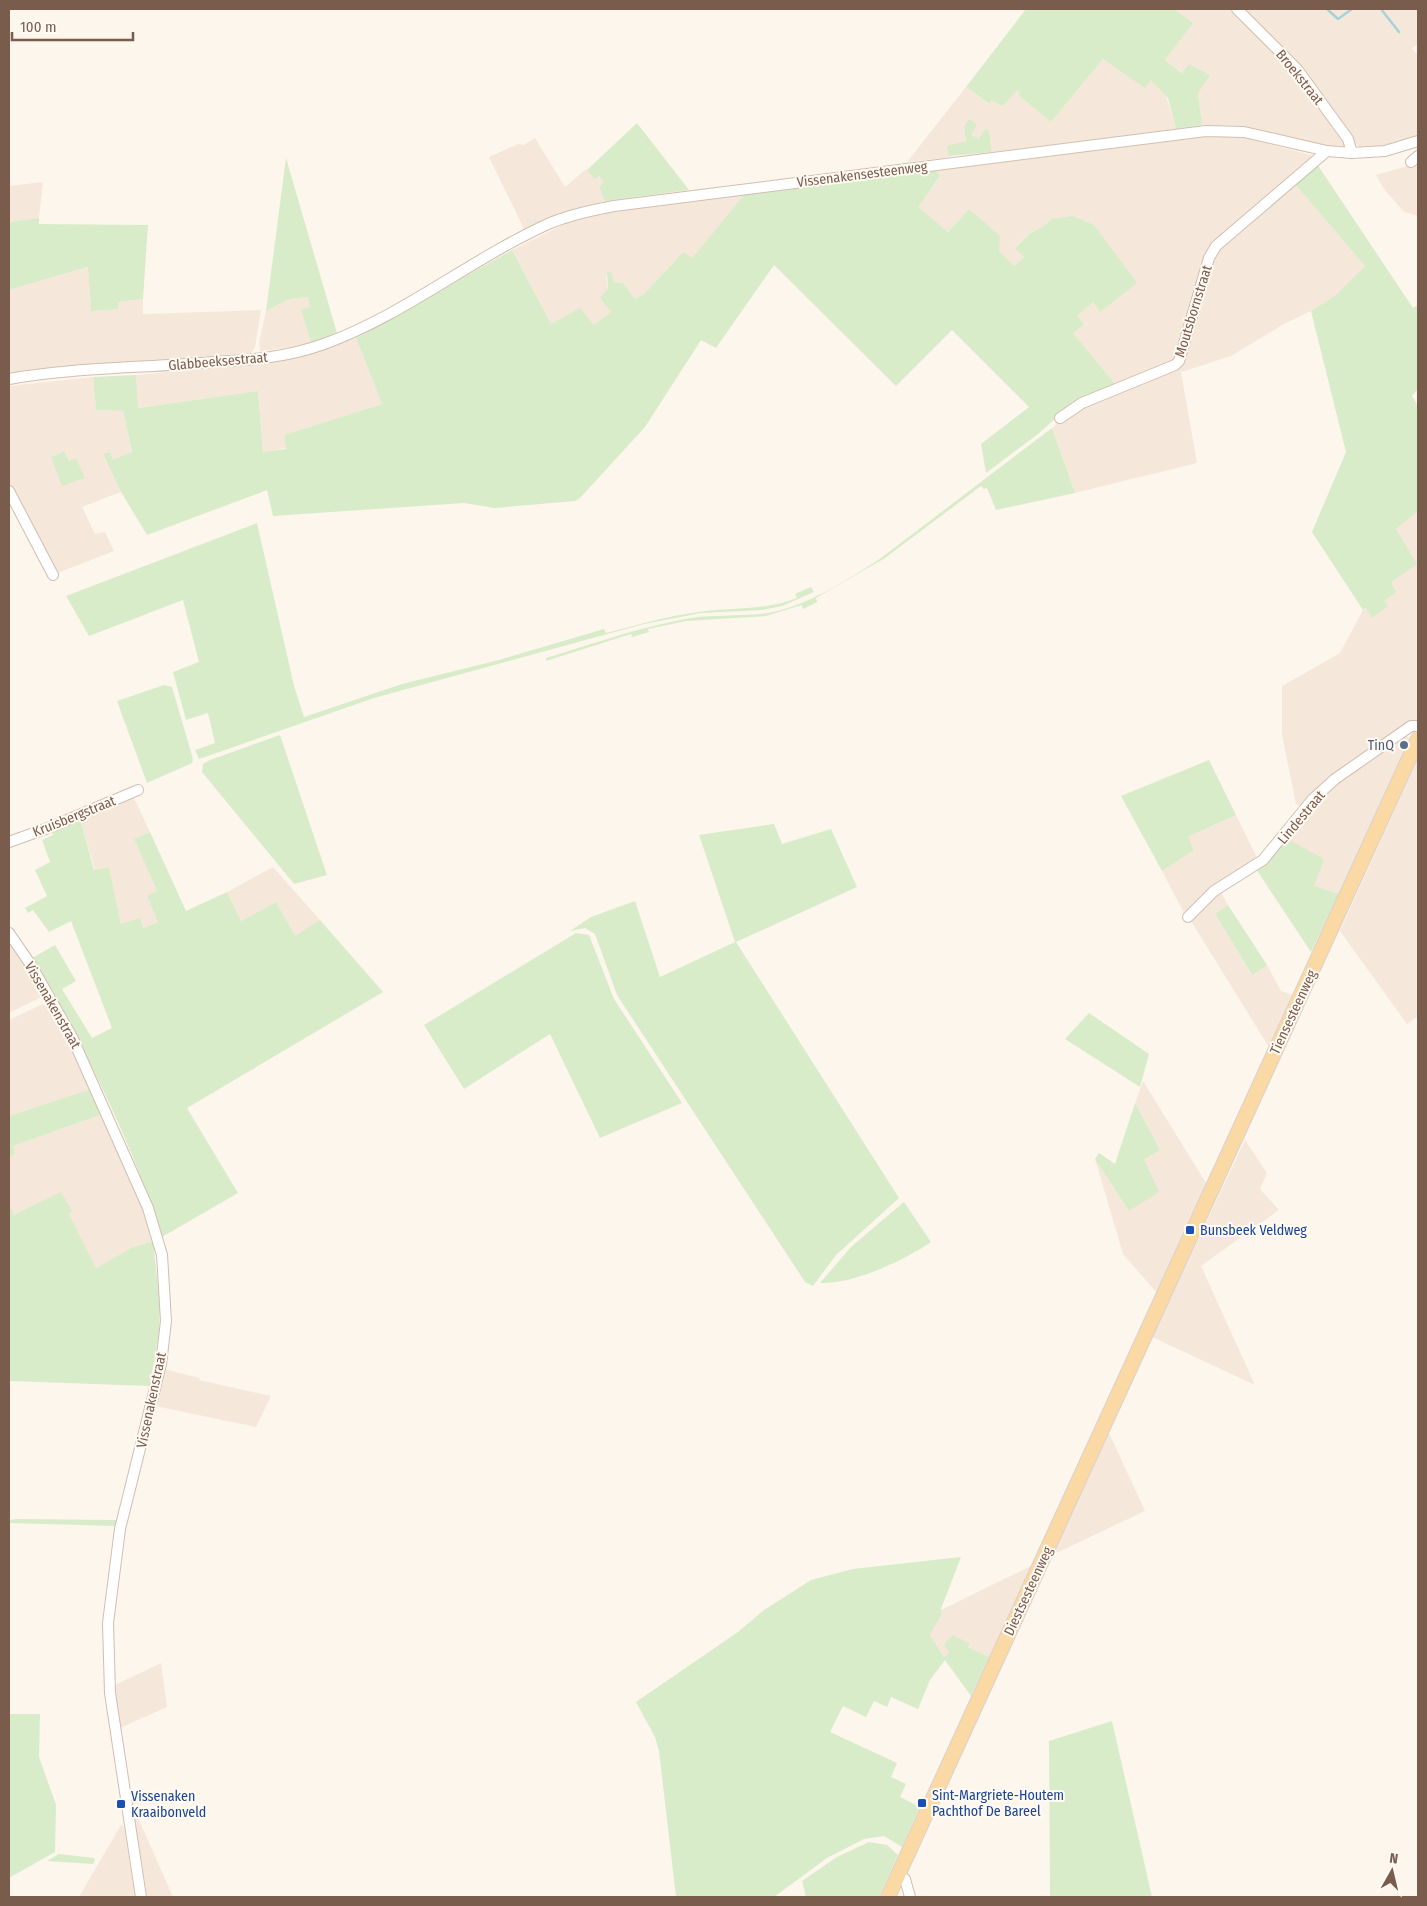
<svg xmlns="http://www.w3.org/2000/svg" width="1427" height="1906" font-family="'Fira Sans Condensed',sans-serif">
<style>
.residential{fill:#f5e8da;fill-rule:evenodd}
.green{fill:#d8ecc9}
.lines{fill:none;stroke-linecap:round;stroke-linejoin:round}
.stream{stroke:#a5d3da;stroke-width:2.5}
.minor-casing{stroke:#d1beb0;stroke-width:12}
.major-casing{stroke:#dad1cd;stroke-width:16}
.minor{stroke:#fff;stroke-width:10}
.major{stroke:#fbd9a5;stroke-width:14}
.service-dot{fill:#5c6f8a;stroke:#fffaf3;stroke-width:2}
.transit-dot{fill:#1a4fb4;stroke:#fffaf3;stroke-width:2}
.labels{text-anchor:middle;stroke-width:4;stroke-linejoin:round;paint-order:stroke}
.street-label{font-size:14px;fill:#7a5c4d;stroke:#fffaf3}
.service-label{font-size:14px;fill:#4e5e75;stroke:#fffaf3;text-anchor:end}
.transit-label{font-size:14px;fill:#164399;stroke:#fffaf3;text-anchor:start}
</style>
<rect width="100%" height="100%" fill="#fdf6ec"/>
<g class="residential">
<polygon points="1174,9 1232,9 1286,59 1344,143 1344,146 1324,145 1242,126 1202,125 1198,93 1183,73 1165,60 1192,23"/>
<polygon points="1240,9 1329,9 1331,11 1335,9 1418,9 1418,44 1412,48 1418,56 1418,135 1397,143 1373,147 1364,148 1357,145"/>
<polygon points="1103,59 1145,87 1151,79 1165,92 1176,129 992,152 989,130 985,129 979,140 971,135 964,127 966,141 960,143 949,156 951,157 907,162 966,87 988,104 991,100 1017,90 1020,92 1018,95 1051,122"/>
<polygon points="1210,136 1246,138 1315,156 1214,245 1177,359 1116,385 1073,333 1076,316 1093,302 1100,312 1051,219 1044,226 1030,233 1015,247 1024,257 1014,266 999,251 999,236 969,209 948,232 917,207 940,177 936,171"/>
<polygon points="535,138 565,187 586,169 599,176 605,182 599,187 605,201 573,211 525,231 489,157 518,144 524,145"/>
<polygon points="1418,160 1418,216 1404,212 1384,189 1376,175 1411,165"/>
<polygon points="43,182 39,218 9,222 9,186"/>
<polygon points="1294,183 1365,266 1336,295 1311,311 1284,324 1231,356 1181,372 1197,463 1075,493 1052,428 1069,414 1175,369 1218,248"/>
<polygon points="744,195 692,259 683,252 644,294 635,299 623,283 614,282 606,275 611,312 594,326 551,324 512,250 567,223 604,213"/>
<polygon points="89,267 90,304 118,308 117,302 143,299 143,314 261,310 255,347 251,353 63,367 9,374 9,290"/>
<polygon points="308,297 310,307 301,309 311,343 260,352 259,342 266,311 290,299"/>
<polygon points="356,338 382,404 284,435 286,448 263,453 258,391 137,408 136,375 273,362 335,346"/>
<path d="M 93,377 L 96,410 L 123,411 L 132,453 L 113,460 L 103,454 L 121,492 L 82,507 L 95,534 L 105,532 L 114,551 L 55,574 L 9,488 L 9,386 ZM 64,451 L 69,461 L 76,459 L 85,478 L 51,457 Z"/>
<polygon points="1418,511 1418,718 1302,806 1296,804 1282,735 1282,686 1340,653 1363,610 1388,606 1383,601 1396,592 1390,582 1396,529"/>
<polygon points="1402,734 1411,738 1339,894 1314,887 1286,838 1310,807 1336,782"/>
<polygon points="1418,758 1418,1016 1407,1024 1340,931"/>
<polygon points="133,796 150,832 134,839 157,891 158,922 142,928 121,924 109,867 95,870 80,818"/>
<polygon points="1236,815 1258,860 1185,915 1162,871 1193,850 1188,837"/>
<polygon points="273,867 320,920 295,937 276,902 241,921 227,892"/>
<polygon points="1220,891 1228,905 1215,914 1251,974 1267,965 1281,991 1292,995 1269,1047 1189,918"/>
<polygon points="9,939 45,995 9,1013"/>
<polygon points="49,1001 91,1089 9,1116 9,1020"/>
<polygon points="1143,1081 1206,1183 1157,1293 1123,1254 1095,1159 1129,1211 1144,1158 1160,1150 1135,1103"/>
<polygon points="103,1114 140,1200 153,1241 133,1247 96,1268 69,1214 14,1215 9,1203 9,1158 15,1153 13,1146"/>
<polygon points="1245,1140 1267,1173 1260,1189 1279,1210 1201,1266 1255,1385 1152,1337"/>
<polygon points="164,1369 200,1378 199,1380 271,1396 256,1427 155,1406"/>
<polygon points="1109,1433 1145,1511 1052,1555"/>
<polygon points="1031,1566 989,1657 968,1647 970,1644 944,1657 930,1635 942,1614 941,1610"/>
<polygon points="161,1663 167,1707 120,1728 115,1685"/>
<polygon points="131,1795 138,1818 173,1897 147,1897"/>
<polygon points="121,1825 124,1827 135,1897 79,1897"/>
</g>
<g class="green">
<polygon points="1026,9 1174,9 1193,23 1165,60 1182,73 1189,64 1210,75 1198,93 1202,125 1176,129 1168,98 1151,80 1145,88 1103,59 1051,122 1018,95 1020,92 1017,90 1003,106 991,100 989,104 966,87"/>
<polygon points="969,119 977,124 971,135 979,139 985,129 989,130 992,152 949,156 947,146 966,141 964,127"/>
<polygon points="637,123 689,190 605,201 599,187 604,182 599,176 595,179 587,170"/>
<polygon points="286,158 337,333 311,343 301,309 310,307 308,297 290,299 266,311"/>
<polygon points="1317,164 1413,308 1418,305 1418,389 1412,396 1418,406 1418,511 1396,529 1417,564 1391,582 1396,592 1384,601 1388,606 1372,618 1366,608 1363,610 1312,532 1346,452 1311,311 1336,295 1365,266 1294,183"/>
<polygon points="936,171 940,176 918,207 948,232 969,209 1000,236 999,251 1014,266 1024,257 1015,248 1030,233 1044,226 1051,219 1073,216 1094,225 1137,283 1100,312 1093,302 1077,316 1084,325 1073,333 1116,385 1065,410 1038,434 986,473 981,444 1029,407 952,330 896,386 774,265 716,348 701,340 645,427 580,498 575,501 495,508 464,503 273,516 267,490 147,535 121,492 103,454 110,452 113,460 132,452 123,411 96,410 93,377 136,375 138,408 258,391 263,452 286,449 284,435 382,404 356,338 512,250 551,324 580,308 594,325 611,312 600,298 608,288 607,272 611,272 614,282 623,283 635,299 644,294 683,252 692,258 744,195"/>
<polygon points="39,218 39,224 148,225 143,299 118,302 118,309 91,311 88,267 9,290 9,222"/>
<path d="M 1052,428 L 1075,493 L 996,510 L 987,488 L 984,489 L 981,486 L 885,558 L 816,598 L 817,602 L 803,609 L 802,605 L 766,616 L 686,621 L 648,629 L 649,632 L 632,637 L 631,634 L 546,661 L 546,658 C 592,644 637,628 685,619 C 712,614 741,617 768,613 C 808,606 847,580 881,558 Z"/>
<polygon points="64,451 69,461 76,458 85,478 62,486 51,457"/>
<path d="M 257,523 L 294,686 L 304,717 L 402,684 L 499,660 L 604,629 L 606,633 C 637,625 667,616 699,612 C 733,607 764,611 797,598 L 795,594 L 811,587 L 814,592 L 782,606 L 762,610 L 701,613 L 644,624 L 374,698 L 199,759 L 195,750 L 215,743 L 208,713 L 186,720 L 173,672 L 199,662 L 183,600 L 89,636 L 66,596 Z"/>
<polygon points="164,685 172,687 193,759 192,763 147,783 117,701"/>
<polygon points="280,735 327,875 294,884 202,772 203,764 210,760"/>
<polygon points="1209,760 1236,815 1188,837 1194,850 1162,871 1121,796"/>
<path d="M 80,818 L 94,870 L 109,867 L 121,924 L 140,918 L 143,928 L 158,922 L 147,896 L 157,891 L 134,839 L 150,832 L 186,911 L 227,892 L 241,921 L 276,902 L 295,936 L 320,920 L 383,992 L 187,1108 L 238,1193 L 162,1237 C 131,1139 84,1046 32,958 L 55,945 L 76,981 L 62,989 L 92,1038 L 112,1028 L 71,921 L 49,932 L 33,910 L 28,913 L 25,908 L 47,896 L 35,870 L 50,862 L 42,840 L 53,835 L 52,829 Z"/>
<polygon points="774,824 782,844 831,829 857,887 736,942 899,1198 836,1255 813,1286 805,1282 617,995 595,934 585,928 570,931 591,917 635,901 660,977 735,942 699,835"/>
<polygon points="1286,838 1324,859 1314,886 1339,894 1311,952 1256,869 1276,852"/>
<polygon points="1228,905 1267,965 1252,975 1215,914"/>
<polygon points="576,933 589,935 614,999 682,1103 600,1138 550,1034 464,1089 424,1025"/>
<polygon points="1089,1013 1149,1054 1140,1087 1065,1039"/>
<polygon points="91,1089 103,1114 13,1146 15,1153 9,1158 9,1116"/>
<polygon points="1135,1103 1160,1150 1144,1159 1159,1192 1129,1211 1095,1159 1099,1153 1115,1164"/>
<polygon points="61,1192 72,1211 69,1214 96,1268 133,1247 153,1241 160,1306 159,1331 150,1386 9,1381 9,1203 14,1215"/>
<path d="M 904,1202 L 931,1242 C 903,1261 854,1284 820,1283 L 851,1247 Z"/>
<polygon points="14,1519 117,1520 115,1526 9,1523 9,1521"/>
<polygon points="961,1557 941,1609 942,1614 930,1635 944,1657 949,1653 944,1644 953,1635 970,1644 968,1647 989,1657 971,1696 945,1660 930,1680 918,1709 891,1697 887,1707 874,1701 866,1717 843,1706 830,1732 897,1763 891,1777 906,1784 900,1797 920,1807 902,1847 884,1836 864,1839 827,1858 774,1897 676,1897 659,1751 655,1737 636,1702 738,1632 764,1610 811,1580 853,1569"/>
<polygon points="9,1714 40,1714 39,1757 56,1805 55,1852 9,1878"/>
<polygon points="1112,1721 1152,1897 1050,1897 1049,1741"/>
<polygon points="869,1842 887,1845 898,1855 879,1897 806,1897 802,1881 837,1857"/>
<polygon points="59,1854 94,1858 95,1860 93,1864 47,1861"/>
</g>
<g class="lines">
<g class="stream">
<polyline points="1327,9 1338,19 1352,9"/>
<polyline points="1381,9 1399,32"/>
</g>
<g class="minor-casing">
<g id="minor">
<polyline points="1237,9 1297,69 1348,139 1352,153"/>
<polyline points="1411,162 1418,156"/>
<path d="M 9,379 C 75,367 145,368 213,362 C 251,360 288,357 324,344 C 404,315 471,259 548,224 C 569,215 592,210 614,206 L 1206,131 L 1244,132 L 1327,151 L 1352,153 L 1385,151 L 1418,141"/>
<polyline points="1060,418 1082,403 1175,365 1179,361 1209,258 1216,246 1327,151"/>
<polyline points="9,491 53,575"/>
<polyline points="9,842 48,828 138,790"/>
<polyline points="1188,917 1214,891 1263,860 1312,800 1335,779 1411,726 1418,726"/>
<polyline points="9,933 31,965 72,1037 148,1208 162,1255 166,1321 161,1364 120,1529 108,1623 110,1693 141,1897"/>
<polyline points="898,1875 905,1879 910,1897"/>
</g>
</g>
<g class="major-casing">
<polyline id="major" points="888,1897 1418,739"/>
</g>
<use href="#minor" class="minor"/>
<use href="#major" class="major"/>
</g>
<circle class="service-dot" cx="1404" cy="745" r="5"/>
<g class="transit-dot">
<rect x="1185" y="1225" width="10" height="10" rx="2.5"/>
<rect x="917" y="1798" width="10" height="10" rx="2.5"/>
<rect x="116" y="1799" width="10" height="10" rx="2.5"/>
</g>
<g class="labels">
<g class="street-label">
<text transform="translate(1300 77) rotate(51)" y="5">Broekstraat</text>
<text transform="translate(862 174) rotate(-7)" y="5">Vissenakensesteenweg</text>
<text transform="translate(1193 311) rotate(-73)" y="5">Moutsbornstraat</text>
<text transform="translate(218 361) rotate(-5)" y="5">Glabbeeksestraat</text>
<text transform="translate(74 816) rotate(-22)" y="5">Kruisbergstraat</text>
<text transform="translate(1301 817) rotate(-50)" y="5">Lindestraat</text>
<text transform="translate(53 1005) rotate(60)" y="5">Vissenakenstraat</text>
<text transform="translate(1293 1012) rotate(-65)" y="5">Tiensesteenweg</text>
<text transform="translate(151 1400) rotate(-78)" y="5">Vissenakenstraat</text>
<text transform="translate(1028 1591) rotate(-65)" y="5">Diestsesteenweg</text>
</g>
<g class="service-label">
<text x="1394" y="750">TinQ</text>
</g>
<g class="transit-label">
<text x="1200" y="1235">Bunsbeek Veldweg</text>
<text x="932" y="1800">Sint-Margriete-Houtem<tspan x="932" dy="16">Pachthof De Bareel</tspan></text>
<text x="131" y="1801">Vissenaken<tspan x="131" dy="16">Kraaibonveld</tspan></text>
</g>
</g>
<rect width="1427" height="1906" fill="none" stroke="#7a5c4d" stroke-width="20"/>
<g transform="translate(1392 1871) rotate(8)" stroke="#fffaf3" stroke-width="4" paint-order="stroke">
<path d="M0-4L9 19L0 12L-9 19Z" fill="#7a5c4d"/>
<text y="-8" font-size="14" font-weight="bold" text-anchor="middle" fill="#7a5c4d">N</text>
</g>
<path d="M12 32v8h121v-8" fill="none" stroke="#7a5c4d" stroke-width="2.5"/>
<text x="20" y="32" font-size="15" fill="#7a5c4d" stroke="#fffaf3" stroke-width="4" paint-order="stroke">100 m</text>
</svg>
